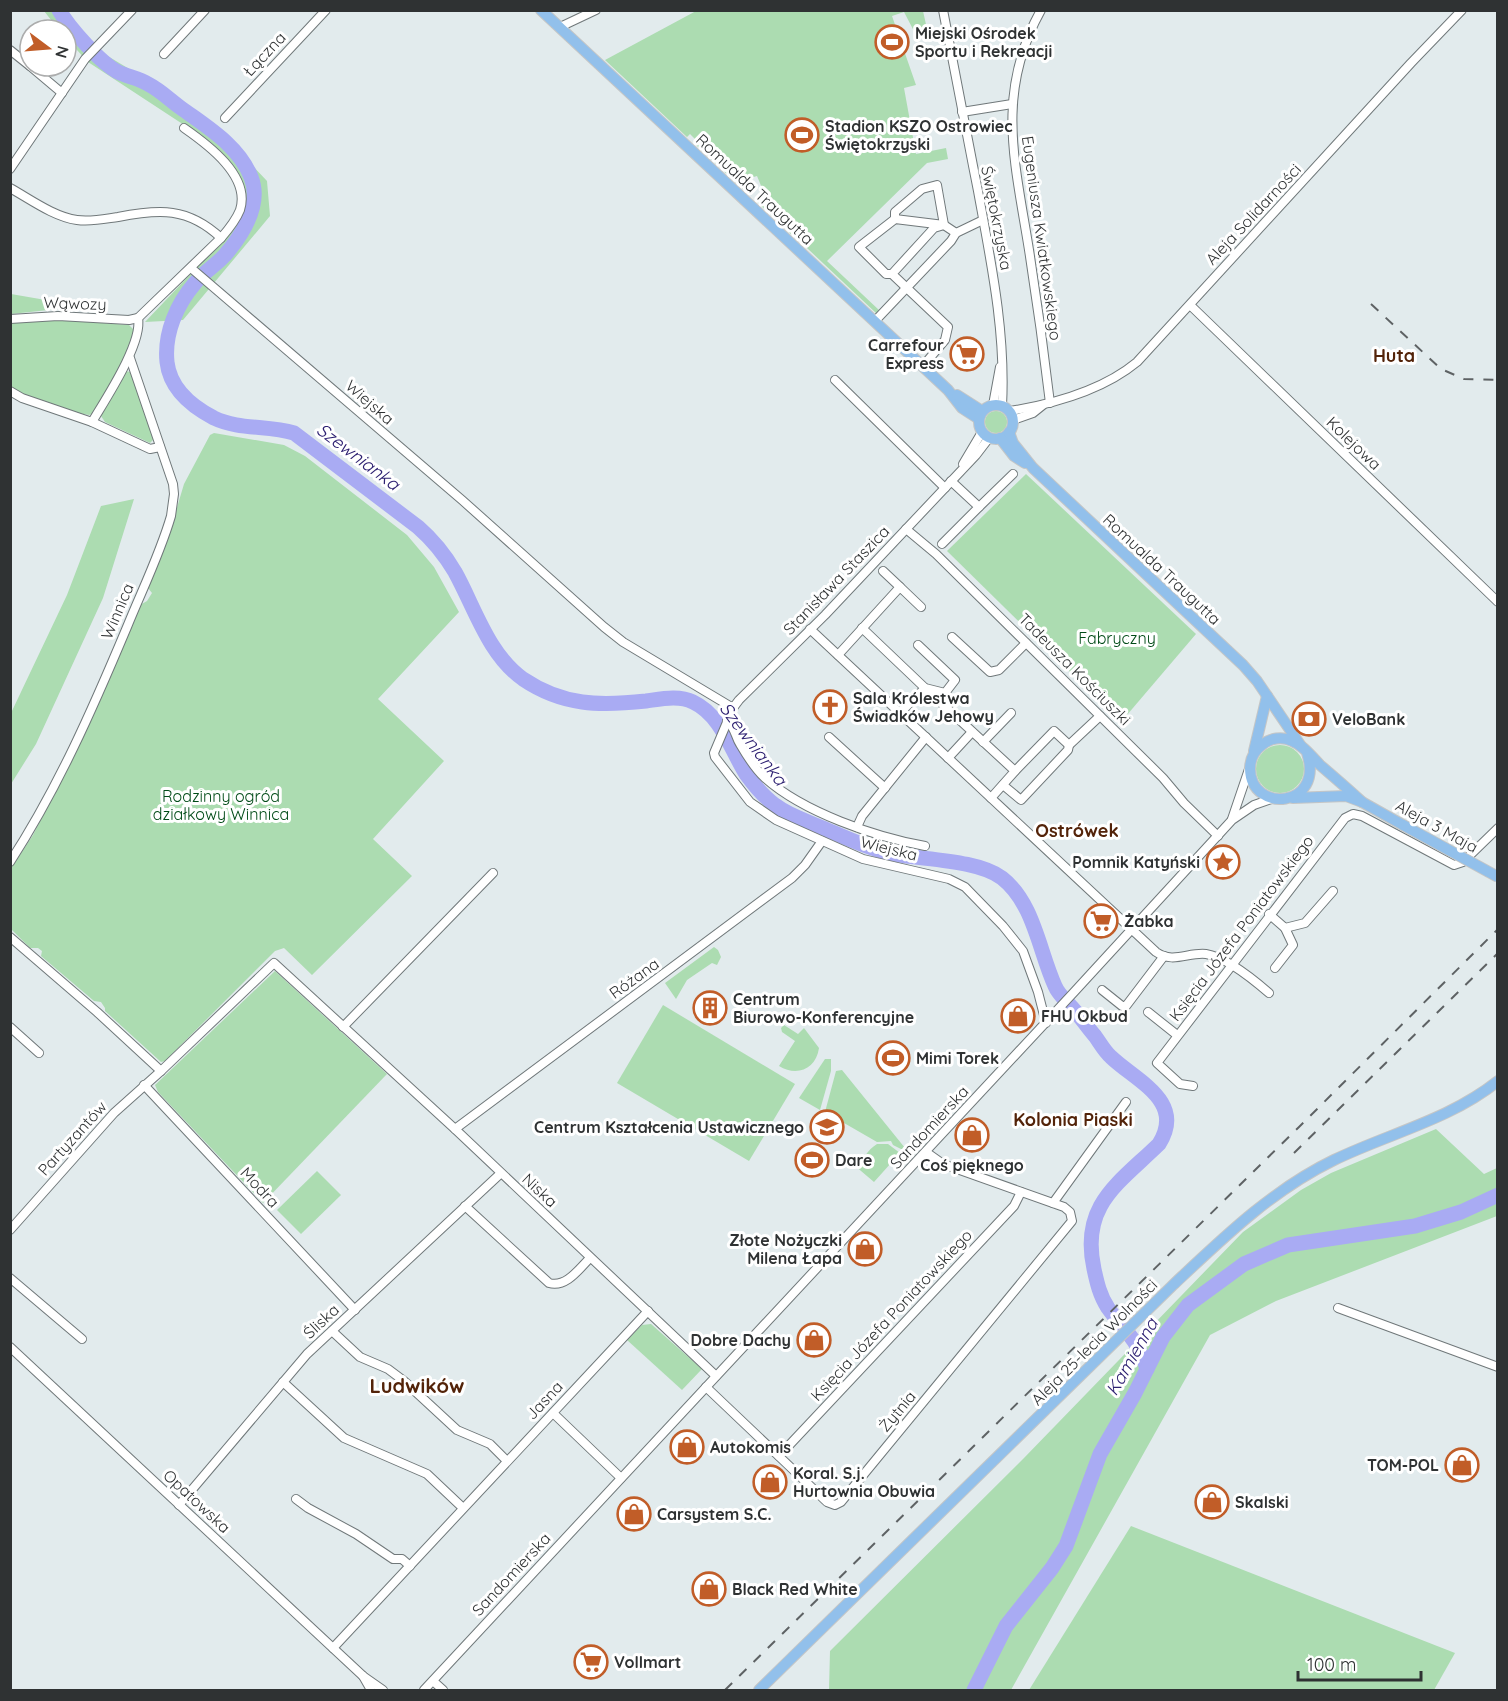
<svg xmlns="http://www.w3.org/2000/svg" width="1508" height="1701" font-family="Quicksand,sans-serif">
<style>
.green{fill:#acdcb1}
.lines{fill:none;stroke-linecap:round;stroke-linejoin:round}
.river{stroke:#a9abf3;stroke-width:15}
.minor-casing{stroke:#70787a;stroke-width:10}
.major-casing{stroke:#c5c6c6;stroke-width:12}
.minor{stroke:#fff;stroke-width:8}
.major{stroke:#92c0eb;stroke-width:10}
.rail{stroke:#5e6264;stroke-width:2;stroke-dasharray:10 10;stroke-linecap:butt}
.major-bridge-casing{stroke:#c5c6c6;stroke-width:12;stroke-linecap:butt}
.major-bridge{stroke:#92c0eb;stroke-width:10}
.labels{text-anchor:middle;stroke-width:6;stroke-linejoin:round;paint-order:stroke}
.poi-label{font-size:16px;font-weight:bold;fill:#2f3233;stroke:#fff;text-anchor:start}
.street-label{font-size:16px;fill:#2f3233;stroke:#fff}
.park-label{font-size:16px;fill:#004b17;stroke:#fff}
.neighbourhood-label{font-size:18px;font-weight:bold;fill:#532309;stroke:#fff}
.water-label{font-size:18px;font-style:italic;fill:#2d2071;stroke:#fff}
.quarter-label{font-size:20px;font-weight:bold;fill:#532309;stroke:#fff}
</style>
<rect width="100%" height="100%" fill="#e2ebed"/>
<g class="green">
<polygon points="44,11 68,11 79,30 106,55 176,97 217,128 267,181 270,216 183,320 145,322 219,244 244,207 233,168 210,142 88,62 66,38 66,30 59,30"/>
<polygon points="696,11 923,11 927,29 923,30 919,28 919,31 915,33 904,12 892,16 916,85 904,88 916,154 946,148 948,159 927,163 827,261 880,311 876,313 807,248 812,234 803,229 792,235 755,200 762,188 757,176 747,179 749,185 744,190 693,142 695,139 690,134 687,137 605,60"/>
<polygon points="10,294 11,294 63,303 58,309 11,314"/>
<path d="M 63,320 L 129,325 L 134,330 L 123,364 L 92,414 L 89,415 C 70,412 24,399 11,387 L 10,323 Z"/>
<polygon points="125,371 131,372 154,439 150,443 105,422 101,416"/>
<circle cx="996" cy="422" r="11"/>
<polygon points="214,433 284,445 305,456 407,535 434,567 459,612 378,699 444,761 373,839 412,876 312,975 284,948 275,951 165,1061 161,1062 105,1011 105,1008 101,1002 94,1001 41,956 42,951 38,948 30,948 11,929 10,870 33,835 75,751 140,605 147,601 152,593 148,588 167,541 184,484 210,435"/>
<polygon points="1026,474 1196,634 1121,722 947,551"/>
<polygon points="134,499 103,598 36,744 11,784 11,713 67,595 101,506"/>
<circle cx="1280" cy="769" r="24"/>
<polygon points="714,947 718,950 721,957 717,965 712,963 687,980 676,999 665,983"/>
<polygon points="275,971 387,1074 263,1203 158,1092 155,1085"/>
<polygon points="663,1005 795,1084 749,1161 617,1083"/>
<path d="M 784,1025 L 798,1034 L 804,1028 L 819,1048 C 816,1069 797,1077 779,1066 L 795,1041 L 782,1032 L 781,1028 Z"/>
<polygon points="825,1059 831,1059 831,1071 820,1110 799,1098"/>
<polygon points="842,1070 905,1148 903,1150 893,1145 891,1141 877,1142 825,1112 836,1071"/>
<polygon points="1436,1129 1484,1174 1497,1168 1497,1216 1276,1301 1210,1335 1011,1690 829,1690 830,1651 1024,1458 1243,1232 1301,1190 1331,1173"/>
<path d="M 877,1144 L 888,1144 L 900,1153 L 874,1182 L 854,1165 C 864,1160 867,1150 877,1144 Z"/>
<polygon points="317,1171 341,1195 301,1234 277,1210"/>
<polygon points="651,1324 702,1369 682,1390 627,1340 642,1325"/>
<polygon points="1131,1526 1455,1653 1434,1690 1029,1690"/>
</g>
<g class="lines">
<g class="river">
<path d="M 59,10 C 69,28 101,63 118,72 C 128,77 139,78 148,84 C 160,90 170,100 181,108 C 207,127 239,146 251,177 C 262,205 243,234 225,255 C 216,265 204,272 195,283 C 177,304 164,333 167,362 C 170,389 191,406 214,418 C 239,430 268,425 294,433 L 418,527 C 433,540 445,555 455,572 C 475,608 488,654 523,679 C 563,706 600,706 646,701 C 661,699 679,695 693,702 C 721,715 731,750 746,774 C 754,785 764,797 775,805 C 789,816 807,821 823,828 C 844,837 865,847 888,853 C 919,860 977,859 1002,878 C 1034,903 1039,951 1055,986 C 1059,996 1069,1003 1075,1011 C 1082,1019 1088,1028 1095,1036 C 1100,1043 1105,1052 1111,1057 C 1136,1081 1186,1101 1159,1144 C 1118,1184 1080,1205 1094,1269 C 1097,1283 1100,1296 1108,1308 C 1125,1332 1138,1339 1147,1369"/>
<polyline points="974,1690 1006,1626 1052,1568 1066,1546 1100,1454 1135,1393 1163,1337 1188,1305 1244,1264 1288,1245 1415,1226 1461,1212 1498,1195"/>
</g>
<g class="minor-casing">
<g id="minor">
<path d="M 943,10 C 955,71 966,131 978,191 C 991,262 1006,333 1002,406"/>
<path d="M 1041,10 C 995,93 1015,162 1029,250 C 1037,301 1044,352 1050,403"/>
<polyline points="560,27 596,10"/>
<polyline points="10,50 30,66"/>
<polyline points="164,54 205,10"/>
<polyline points="30,66 62,93"/>
<polyline points="962,112 1012,104"/>
<polyline points="225,118 326,10"/>
<polyline points="10,169 85,59 132,10"/>
<path d="M 10,188 C 30,199 54,217 77,220 C 91,222 104,219 118,217 C 159,209 188,207 221,238"/>
<polyline points="895,219 895,212 922,189 937,185 944,225 934,228 892,274 948,327 945,340 923,366"/>
<polyline points="191,268 462,500 604,627 623,642 733,708"/>
<polyline points="892,274 886,274 859,247 895,219 944,225 956,233"/>
<polyline points="1190,305 1498,602"/>
<path d="M 10,319 L 58,316 L 129,320 L 138,318 L 221,238 C 228,230 236,220 240,210 C 251,176 207,144 184,128"/>
<polyline points="875,321 951,241 956,233 983,220"/>
<polyline points="835,380 945,488"/>
<polyline points="10,391 22,398 92,422 150,449 160,447"/>
<polyline points="993,405 1000,367"/>
<path d="M 1010,411 C 1053,404 1102,391 1137,362 L 1411,63 L 1462,10"/>
<polyline points="1013,420 1033,413 1043,405"/>
<path d="M 92,422 C 105,400 143,343 138,318"/>
<polyline points="989,438 976,455 825,615 739,700 733,708 714,753 715,757 750,802 776,820 863,859 949,879 965,887 1003,926 1023,951 1038,992 1046,1023"/>
<polyline points="963,464 982,432"/>
<polyline points="979,507 1013,474"/>
<polyline points="906,529 936,554 1163,778 1184,803 1218,836"/>
<polyline points="942,544 979,507 951,481"/>
<polyline points="883,571 900,587"/>
<polyline points="862,628 925,688 945,693 955,680 918,645"/>
<path d="M 810,629 L 1156,952 C 1173,964 1188,952 1206,954 C 1226,957 1254,980 1269,993"/>
<polyline points="952,637 990,672 999,670 1026,643"/>
<polyline points="838,655 900,587 921,607"/>
<polyline points="900,713 925,688 1015,771 991,798"/>
<path d="M 727,721 C 735,727 735,736 740,744 C 747,756 755,769 765,778 C 803,812 875,837 925,846"/>
<polyline points="829,737 885,788"/>
<polyline points="983,742 1011,713"/>
<polyline points="948,758 972,732"/>
<polyline points="1015,771 1054,731 1069,745 1100,716"/>
<polyline points="1003,785 1021,800 1068,750 1069,745"/>
<polyline points="1232,819 1249,769"/>
<polyline points="857,827 862,816 926,737"/>
<path d="M 10,862 C 58,788 93,708 127,627 C 142,590 160,554 171,516 L 174,494 L 173,484 L 130,358"/>
<polyline points="1269,914 1285,928 1305,923 1333,891"/>
<polyline points="10,937 97,1012 161,1071"/>
<polyline points="1275,968 1293,945 1285,928"/>
<polyline points="1102,990 1122,1006 1126,1006 1164,956"/>
<polyline points="1148,1012 1177,1035"/>
<polyline points="10,1027 39,1053"/>
<polyline points="343,1027 493,873"/>
<polyline points="144,1085 355,1310"/>
<polyline points="1193,1086 1180,1084 1157,1063 1345,818 1353,814 1362,816 1454,865 1463,862 1498,828"/>
<polyline points="455,1129 792,878 805,865 822,841"/>
<polyline points="1053,1203 1126,1102"/>
<path d="M 465,1206 L 549,1283 C 566,1288 579,1269 590,1258"/>
<polyline points="10,1230 114,1113 161,1071 274,963 455,1129 716,1376"/>
<polyline points="10,1278 82,1339"/>
<polyline points="1338,1308 1498,1367"/>
<polyline points="332,1331 360,1357 388,1369 404,1381 457,1430 490,1444 507,1461"/>
<polyline points="10,1347 363,1676 383,1690"/>
<polyline points="283,1382 344,1438 427,1474 463,1508"/>
<polyline points="706,1387 827,1502 835,1505 841,1502 1072,1221 1070,1212 1064,1207 943,1164 926,1152"/>
<polyline points="553,1413 621,1478"/>
<polyline points="779,1456 1014,1206 1021,1192"/>
<polyline points="296,1499 308,1508 356,1534 393,1559 402,1559 410,1566"/>
<polyline points="179,1505 307,1354 500,1174"/>
<polyline points="333,1648 648,1311"/>
<polyline points="363,1676 371,1690"/>
<polyline points="433,1681 443,1690"/>
<polyline points="424,1690 1075,991 1232,820 1254,805 1274,798"/>
</g>
</g>
<g class="major-casing">
<g id="major">
<polyline points="541,10 948,390 962,408 979,419"/>
<polyline points="957,395 982,411"/>
<circle cx="996" cy="422" r="17"/>
<polyline points="1009,432 1013,443 1033,468 1243,665 1257,681 1301,746"/>
<polyline points="1000,438 1014,456 1025,463"/>
<polyline points="1254,751 1267,696"/>
<path d="M 1307,753 C 1325,808 1251,814 1250,769 C 1250,760 1254,751 1262,745 C 1270,738 1282,736 1292,741 C 1303,745 1312,757 1320,765 C 1334,777 1348,789 1362,802"/>
<polyline points="1293,798 1346,796 1362,802 1403,825"/>
<path d="M 759,1690 L 1173,1285 C 1223,1238 1272,1190 1334,1160 C 1390,1133 1449,1120 1498,1081"/>
</g>
</g>
<use href="#minor" class="minor"/>
<use href="#major" class="major"/>
<g class="rail">
<polyline points="1371,304 1441,369 1464,379 1498,380"/>
<polyline points="1294,1153 1498,953"/>
<polyline points="725,1690 1299,1127 1498,929"/>
</g>
<g class="major-bridge-casing">
<polyline id="major-bridge" points="1403,825 1498,877"/>
</g>
<use href="#major-bridge" class="major-bridge"/>
</g>
<defs>
<g id="stadium-ring" transform="scale(1.725)"><circle r="9.5" fill="#fff" stroke="#c15d28" stroke-width="1.5"/><path d="M0-5a6.5 5 0 1 0 0 10a6.5 5 0 1 0 0-10ZM-3.5-1.8h7v3.6h-7Z" fill="#c15d28"/></g>
<g id="supermarket-ring" transform="scale(1.725)"><circle r="9.5" fill="#fff" stroke="#c15d28" stroke-width="1.5"/><path d="M-6-5.5h2.5l.6 2H6L4.5 2H-2.5L-4.4-4H-6ZM-1.5 3.2a1.3 1.3 0 1 0 .1 0ZM3 3.2a1.3 1.3 0 1 0 .1 0Z" fill="#c15d28"/></g>
<g id="church-ring" transform="scale(1.725)"><circle r="9.5" fill="#fff" stroke="#c15d28" stroke-width="1.5"/><path d="M-1.2-6h2.4v3.5h3.3v2.4h-3.3V6h-2.4V-.1h-3.3v-2.4h3.3Z" fill="#c15d28"/></g>
<g id="bank-ring" transform="scale(1.725)"><circle r="9.5" fill="#fff" stroke="#c15d28" stroke-width="1.5"/><path d="M-6-4H6V4H-6ZM0-2.3a2.3 2.3 0 1 0 0 4.6a2.3 2.3 0 1 0 0-4.6Z" fill="#c15d28"/></g>
<g id="sight-ring" transform="scale(1.725)"><circle r="9.5" fill="#fff" stroke="#c15d28" stroke-width="1.5"/><path d="M0-6L1.8-2.2L6-1.7L2.9 1.2L3.7 5.4L0 3.3L-3.7 5.4L-2.9 1.2L-6-1.7L-1.8-2.2Z" fill="#c15d28"/></g>
<g id="building-ring" transform="scale(1.725)"><circle r="9.5" fill="#fff" stroke="#c15d28" stroke-width="1.5"/><path d="M-4-6H4V6H1V3H-1V6H-4ZM-2.5-4.3h1.7v1.8h-1.7ZM.8-4.3h1.7v1.8H.8ZM-2.5-1h1.7V.8h-1.7ZM.8-1h1.7V.8H.8Z" fill="#c15d28"/></g>
<g id="shop-ring" transform="scale(1.725)"><circle r="9.5" fill="#fff" stroke="#c15d28" stroke-width="1.5"/><path d="M-5-2.5h2.3a2.7 3.5 0 0 1 5.4 0H5L5.5 6h-11ZM-1.5-2.5h3a1.5 2.3 0 0 0-3 0Z" fill="#c15d28"/></g>
<g id="school-ring" transform="scale(1.725)"><circle r="9.5" fill="#fff" stroke="#c15d28" stroke-width="1.5"/><path d="M0-5L7-2L0 1L-7-2ZM-4 1L0 2.5L4 1V4Q0 6-4 4Z" fill="#c15d28"/></g>
</defs>
<g fill-rule="evenodd">
<use href="#stadium-ring" x="892" y="42"/>
<use href="#stadium-ring" x="802" y="135"/>
<use href="#supermarket-ring" x="967" y="354"/>
<use href="#church-ring" x="830" y="707"/>
<use href="#bank-ring" x="1309" y="719"/>
<use href="#sight-ring" x="1223" y="862"/>
<use href="#supermarket-ring" x="1101" y="921"/>
<use href="#building-ring" x="710" y="1008"/>
<use href="#shop-ring" x="1018" y="1016"/>
<use href="#stadium-ring" x="893" y="1058"/>
<use href="#school-ring" x="827" y="1127"/>
<use href="#shop-ring" x="972" y="1135"/>
<use href="#stadium-ring" x="812" y="1160"/>
<use href="#shop-ring" x="865" y="1249"/>
<use href="#shop-ring" x="814" y="1340"/>
<use href="#shop-ring" x="687" y="1447"/>
<use href="#shop-ring" x="1462" y="1465"/>
<use href="#shop-ring" x="770" y="1482"/>
<use href="#shop-ring" x="1212" y="1502"/>
<use href="#shop-ring" x="634" y="1514"/>
<use href="#shop-ring" x="709" y="1589"/>
<use href="#supermarket-ring" x="591" y="1662"/>
</g>
<g class="labels">
<g class="poi-label">
<text x="915" y="39">Miejski Ośrodek<tspan x="915" dy="18">Sportu i Rekreacji</tspan></text>
<text x="825" y="132">Stadion KSZO Ostrowiec<tspan x="825" dy="18">Świętokrzyski</tspan></text>
<text x="944" y="351" text-anchor="end">Carrefour<tspan x="944" dy="18">Express</tspan></text>
<text x="853" y="704">Sala Królestwa<tspan x="853" dy="18">Świadków Jehowy</tspan></text>
<text x="1332" y="725">VeloBank</text>
<text x="1200" y="868" text-anchor="end">Pomnik Katyński</text>
<text x="1124" y="927">Żabka</text>
<text x="733" y="1005">Centrum<tspan x="733" dy="18">Biurowo-Konferencyjne</tspan></text>
<text x="1041" y="1022">FHU Okbud</text>
<text x="916" y="1064">Mimi Torek</text>
<text x="804" y="1133" text-anchor="end">Centrum Kształcenia Ustawicznego</text>
<text x="835" y="1166">Dare</text>
<text x="972" y="1171" text-anchor="middle">Coś pięknego</text>
<text x="842" y="1246" text-anchor="end">Złote Nożyczki<tspan x="842" dy="18">Milena Łapa</tspan></text>
<text x="791" y="1346" text-anchor="end">Dobre Dachy</text>
<text x="710" y="1453">Autokomis</text>
<text x="1439" y="1471" text-anchor="end">TOM-POL</text>
<text x="793" y="1479">Koral. S.j.<tspan x="793" dy="18">Hurtownia Obuwia</tspan></text>
<text x="1235" y="1508">Skalski</text>
<text x="657" y="1520">Carsystem S.C.</text>
<text x="732" y="1595">Black Red White</text>
<text x="614" y="1668">Vollmart</text>
</g>
<g class="street-label">
<text transform="translate(264 54) rotate(-47)" y="6">Łączna</text>
<text transform="translate(755 189) rotate(43)" y="6">Romualda Traugutta</text>
<text transform="translate(1253 214) rotate(-47)" y="6">Aleja Solidarności</text>
<text transform="translate(997 218) rotate(79)" y="6">Świętokrzyska</text>
<text transform="translate(1042 238) rotate(82)" y="6">Eugeniusza Kwiatkowskiego</text>
<text transform="translate(75 303) rotate(2)" y="6">Wąwozy</text>
<text transform="translate(370 402) rotate(41)" y="6">Wiejska</text>
<text transform="translate(1354 443) rotate(44)" y="6">Kolejowa</text>
<text transform="translate(1162 569) rotate(43)" y="6">Romualda Traugutta</text>
<text transform="translate(836 580) rotate(-46)" y="6">Stanisława Staszica</text>
<text transform="translate(117 611) rotate(-67)" y="6">Winnica</text>
<text transform="translate(1075 669) rotate(45)" y="6">Tadeusza Kościuszki</text>
<text transform="translate(1437 826) rotate(29)" y="6">Aleja 3 Maja</text>
<text transform="translate(889 848) rotate(14)" y="6">Wiejska</text>
<text transform="translate(1241 928) rotate(-53)" y="6">Księcia Józefa Poniatowskiego</text>
<text transform="translate(634 978) rotate(-36)" y="6">Różana</text>
<text transform="translate(929 1127) rotate(-47)" y="6">Sandomierska</text>
<text transform="translate(72 1138) rotate(-48)" y="6">Partyzantów</text>
<text transform="translate(260 1187) rotate(47)" y="6">Modra</text>
<text transform="translate(540 1190) rotate(43)" y="6">Niska</text>
<text transform="translate(891 1315) rotate(-47)" y="6">Księcia Józefa Poniatowskiego</text>
<text transform="translate(321 1321) rotate(-43)" y="6">Śliska</text>
<text transform="translate(1094 1342) rotate(-45)" y="6">Aleja 25-lecia Wolności</text>
<text transform="translate(544 1400) rotate(-47)" y="6">Jasna</text>
<text transform="translate(897 1411) rotate(-50)" y="6">Żytnia</text>
<text transform="translate(197 1501) rotate(43)" y="6">Opatowska</text>
<text transform="translate(511 1574) rotate(-47)" y="6">Sandomierska</text>
</g>
<g class="park-label">
<text x="1117" y="644">Fabryczny</text>
<text x="221" y="802">Rodzinny ogród<tspan x="221" dy="18">działkowy Winnica</tspan></text>
</g>
<g class="neighbourhood-label">
<text x="1394" y="362">Huta</text>
<text x="1077" y="837">Ostrówek</text>
<text x="1073" y="1126">Kolonia Piaski</text>
</g>
<g class="water-label">
<text transform="translate(358 457) rotate(37)" y="6">Szewnianka</text>
<text transform="translate(753 744) rotate(53)" y="6">Szewnianka</text>
<text transform="translate(1132 1357) rotate(-60)" y="6">Kamienna</text>
</g>
<g class="quarter-label">
<text x="417" y="1393">Ludwików</text>
</g>
</g>
<rect width="1508" height="1701" fill="none" stroke="#2f3233" stroke-width="24"/>
<g transform="translate(48 48) rotate(106)"><circle r="28" fill="#ffffff" stroke="#acadad" stroke-width="1.5"/>
<path d="M0-4.5L10 22L0 15L-10 22Z" fill="#c15d28"/>
<text y="-9" font-size="16" font-weight="bold" text-anchor="middle" fill="#2f3233">N</text>
</g>
<path d="M1298 1671v9h123v-9" fill="none" stroke="#2f3233" stroke-width="3"/>
<text x="1307" y="1671" font-size="18" fill="#2f3233" stroke="#ffffff" stroke-width="4.5" paint-order="stroke">100 m</text>
</svg>
